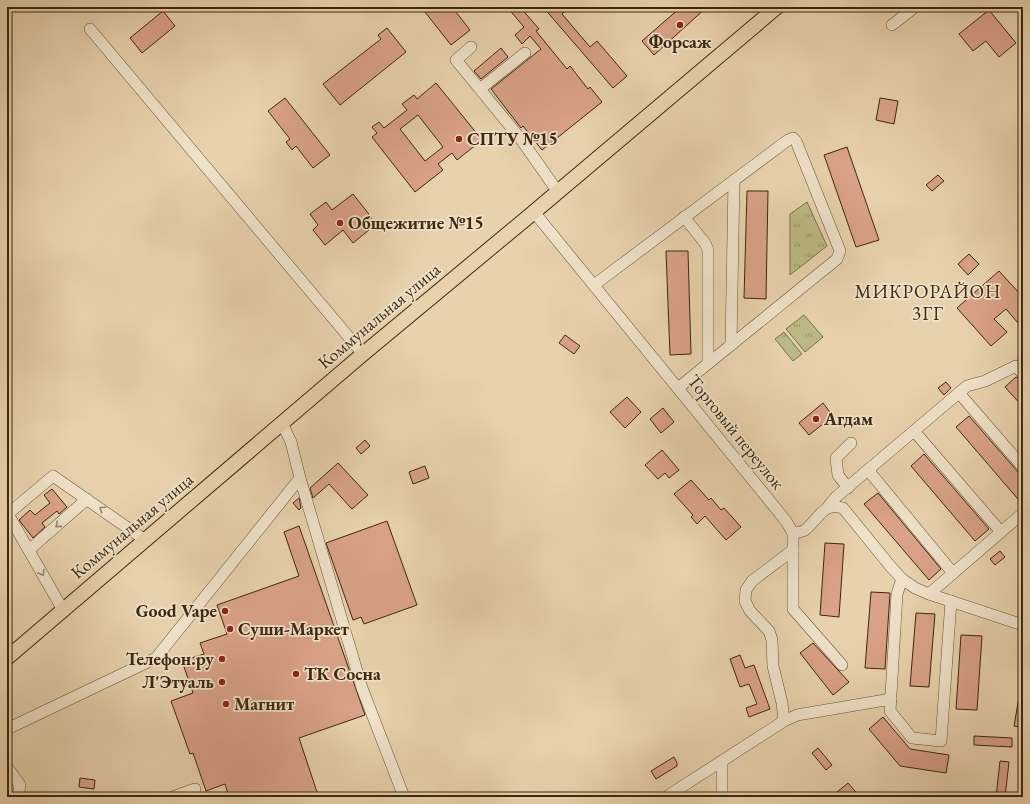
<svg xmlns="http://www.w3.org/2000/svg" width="1030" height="804" font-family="'EB Garamond',serif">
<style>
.park{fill:url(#park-tufts);stroke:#7b714a}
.building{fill:#daa288;stroke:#3b280f;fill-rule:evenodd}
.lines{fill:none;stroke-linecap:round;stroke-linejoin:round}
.minor-casing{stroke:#665236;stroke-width:12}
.major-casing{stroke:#3b280f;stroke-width:16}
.minor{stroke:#f0e2ca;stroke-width:11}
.major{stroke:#e8d2ad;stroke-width:14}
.oneway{stroke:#96856c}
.poi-dot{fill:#8f2418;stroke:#f0e2ca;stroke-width:1.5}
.labels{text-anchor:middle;stroke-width:3.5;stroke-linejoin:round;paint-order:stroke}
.poi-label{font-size:18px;font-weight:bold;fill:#3b280f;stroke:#f0e2ca;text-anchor:start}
.street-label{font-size:18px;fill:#3b280f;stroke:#f0e2ca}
.neighbourhood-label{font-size:19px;letter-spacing:1px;fill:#3b280f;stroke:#f0e2ca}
</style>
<defs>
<pattern id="park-tufts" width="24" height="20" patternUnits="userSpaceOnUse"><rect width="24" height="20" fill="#bbba86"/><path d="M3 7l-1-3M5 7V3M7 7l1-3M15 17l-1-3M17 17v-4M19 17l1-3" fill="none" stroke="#99976c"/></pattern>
</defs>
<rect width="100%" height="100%" fill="#e8d2ad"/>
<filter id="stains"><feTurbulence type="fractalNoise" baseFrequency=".005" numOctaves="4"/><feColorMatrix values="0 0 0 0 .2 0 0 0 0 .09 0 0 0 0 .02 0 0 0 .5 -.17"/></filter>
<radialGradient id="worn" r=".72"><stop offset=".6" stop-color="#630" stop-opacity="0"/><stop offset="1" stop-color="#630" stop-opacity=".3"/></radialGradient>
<g class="park">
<polygon points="807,202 827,246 790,275 790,214"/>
<polygon points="804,315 823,337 805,352 786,329"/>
<polygon points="784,332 802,354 793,361 775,339"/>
</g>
<g class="building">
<polygon points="421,7 452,7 470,30 451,45"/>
<polygon points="507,7 520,7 539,29 536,31 567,69 570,66 588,89 590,87 602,102 542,150 523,126 521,128 491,89 541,49 530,36 522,44 515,35 524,27"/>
<polygon points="543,7 570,7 562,14 590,47 597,41 627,76 613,88"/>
<polygon points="681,7 707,7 654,55 642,41"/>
<polygon points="989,10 1016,43 999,57 986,41 973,51 959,34"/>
<polygon points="163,11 175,26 142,53 130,38"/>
<polygon points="387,28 406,52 340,105 323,84 381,39 378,35"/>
<polygon points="501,48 508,57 481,79 474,71"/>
<path d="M 436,83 L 482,140 L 457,160 L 452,153 L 438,164 L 443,170 L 415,192 L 372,137 L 377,133 L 372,127 L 379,122 L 384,128 L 407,110 L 402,104 L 414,95 L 417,99 ZM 418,115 L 443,147 L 425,161 L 400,129 Z"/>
<polygon points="285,98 330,155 313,168 296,146 292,150 286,142 290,139 268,111"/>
<polygon points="880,98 898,101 894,124 876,120"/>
<polygon points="847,147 879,240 856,247 824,155"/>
<polygon points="938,175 944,181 932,191 926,185"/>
<polygon points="747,191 768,191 766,299 744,298"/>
<polygon points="353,194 372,218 364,225 369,230 353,243 343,230 325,245 313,230 318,225 310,214 326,202 332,210"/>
<polygon points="666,251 688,251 691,354 670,355"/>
<polygon points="969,254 979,264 968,275 958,264"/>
<polygon points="999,271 1020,294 1023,291 1023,319 1018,323 1006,309 994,319 1007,332 991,346 957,308"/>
<polygon points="565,335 580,346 574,354 559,343"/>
<polygon points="1016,377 1023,381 1023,407 1005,387"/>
<polygon points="946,382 951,388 944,395 938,388"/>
<polygon points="627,397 641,412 625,428 610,412"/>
<polygon points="823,403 833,416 809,435 799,423"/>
<polygon points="663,408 674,422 661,433 650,419"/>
<polygon points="969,416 1018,472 1023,474 1023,505 956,427"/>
<polygon points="365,440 370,446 361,454 356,448"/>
<polygon points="662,450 679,470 669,478 665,473 658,479 645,465"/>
<polygon points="924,454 989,529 975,541 911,466"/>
<polygon points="338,463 368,495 352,509 329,484 313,498 310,488"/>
<polygon points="425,466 429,478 413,484 409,472"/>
<polygon points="691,480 709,500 711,498 721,510 724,508 741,527 726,540 705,516 697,524 691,517 693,515 674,494"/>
<polygon points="52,489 67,507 59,514 57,511 42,523 45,527 33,538 19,520 30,510 35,515 50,503 44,495"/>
<polygon points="878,493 941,569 929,580 864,504"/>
<polygon points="299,498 301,508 299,510 293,503"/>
<polygon points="387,521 417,605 364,624 361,617 353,620 326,543"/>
<polygon points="299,526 365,715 299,738 318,795 311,797 229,797 225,784 206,791 193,753 190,754 171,701 193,693 182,661 204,654 200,643 227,634 217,605 299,576 284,532"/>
<polygon points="825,543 844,544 839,617 820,615"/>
<polygon points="1000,551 1005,557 995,565 990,559"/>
<polygon points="871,592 890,593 885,669 865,668"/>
<polygon points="916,613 935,614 929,687 910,686"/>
<polygon points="961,635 982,636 977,710 956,709"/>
<polygon points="813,643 849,682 833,695 800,653"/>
<polygon points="740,655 745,668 754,665 770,709 749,717 746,708 757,704 749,684 740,687 730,659"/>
<polygon points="1019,697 1023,697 1023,728 1014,726"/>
<polygon points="883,717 910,749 949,755 946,773 900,766 869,729"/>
<polygon points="974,736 1012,738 1012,747 974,745"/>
<polygon points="818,748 832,765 826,770 812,753"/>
<polygon points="674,757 677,763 677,766 656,779 651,771"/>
<polygon points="1000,761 1009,762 1005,797 996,797"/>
<polygon points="80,778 95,780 94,789 79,787"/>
<polygon points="848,783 860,797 831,797"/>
</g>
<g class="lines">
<g class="minor-casing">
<g id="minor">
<polyline points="892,25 915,7"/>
<polyline points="90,29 363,354"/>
<polyline points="471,47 456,60 520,138 558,192"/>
<polyline points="480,89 525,53"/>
<path d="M 534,212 L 786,521 L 793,533 C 797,532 802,532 805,530 C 819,519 822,502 843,508 L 891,567 L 902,579 L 915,588 L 929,594 L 1023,625"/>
<polyline points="684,217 705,243 708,250 708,363"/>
<polyline points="594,285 788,140 793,138 796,141 840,251 837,259 678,388"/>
<polyline points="731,345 734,180"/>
<polyline points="959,393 1023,467"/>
<polyline points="282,423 291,442 300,478 362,688 404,797"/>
<polyline points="914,431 1001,532"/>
<polyline points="868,470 953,573"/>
<polyline points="848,488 838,475 836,458 851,443"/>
<polyline points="827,508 836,497 967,386 985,381 1016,366 1023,374"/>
<polyline points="793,533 793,609 842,665"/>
<polyline points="29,550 87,499"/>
<polyline points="902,579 897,594 890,711 912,738 941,741 951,601"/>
<polyline points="929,594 1023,513"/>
<polyline points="63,610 8,514 53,476 145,540"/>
<polyline points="784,721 782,703 773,666 772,640 769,631 750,611 745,601 746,590 752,581 793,550"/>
<polyline points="7,729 156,658 300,478"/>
<polyline points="7,767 20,785 18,797"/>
<polyline points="669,795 784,721 797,715 891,699"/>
<polyline points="173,797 195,789"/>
<polyline points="722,797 722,761"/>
</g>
</g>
<g class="major-casing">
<polyline id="major" points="7,658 363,354 534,212 777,7"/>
</g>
<use href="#minor" class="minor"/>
<use href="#major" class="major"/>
</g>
<defs><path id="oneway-chevron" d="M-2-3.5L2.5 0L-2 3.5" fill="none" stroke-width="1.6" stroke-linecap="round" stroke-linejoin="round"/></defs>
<g class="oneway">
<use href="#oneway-chevron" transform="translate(102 509) rotate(-145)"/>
<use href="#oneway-chevron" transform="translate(58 525) rotate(139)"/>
<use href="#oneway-chevron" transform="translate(42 573) rotate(60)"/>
</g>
<g class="poi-dot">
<circle cx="680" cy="25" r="4"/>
<circle cx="459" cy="139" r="4"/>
<circle cx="340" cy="223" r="4"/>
<circle cx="816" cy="419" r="4"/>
<circle cx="225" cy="611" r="4"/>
<circle cx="230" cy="629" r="4"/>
<circle cx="222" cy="659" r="4"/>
<circle cx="296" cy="674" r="4"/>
<circle cx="222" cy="682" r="4"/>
<circle cx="226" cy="704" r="4"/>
</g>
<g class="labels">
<g class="poi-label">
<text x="680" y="48" text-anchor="middle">Форсаж</text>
<text x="467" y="145">СПТУ №15</text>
<text x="348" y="229">Общежитие №15</text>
<text x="824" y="425">Агдам</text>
<text x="217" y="617" text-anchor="end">Good Vape</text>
<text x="238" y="635">Суши-Маркет</text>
<text x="214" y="665" text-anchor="end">Телефон.ру</text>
<text x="304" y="680">ТК Сосна</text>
<text x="214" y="688" text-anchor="end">Л'Этуаль</text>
<text x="234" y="710">Магнит</text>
</g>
<g class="street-label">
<text transform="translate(379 316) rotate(-40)" y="6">Коммунальная улица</text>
<text transform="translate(736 432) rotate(51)" y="6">Торговый переулок</text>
<text transform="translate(132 526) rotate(-40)" y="6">Коммунальная улица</text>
</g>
<g class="neighbourhood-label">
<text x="928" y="298">МИКРОРАЙОН<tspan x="928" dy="22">3ГГ</tspan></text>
</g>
</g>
<rect width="1030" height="804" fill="none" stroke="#e8d2ad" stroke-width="24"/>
<rect x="8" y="8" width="1014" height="788" fill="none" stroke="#3b280f" stroke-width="2"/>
<rect x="12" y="12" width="1006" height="780" fill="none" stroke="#3b280f"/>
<rect width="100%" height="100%" filter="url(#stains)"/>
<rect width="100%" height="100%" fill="url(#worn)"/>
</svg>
